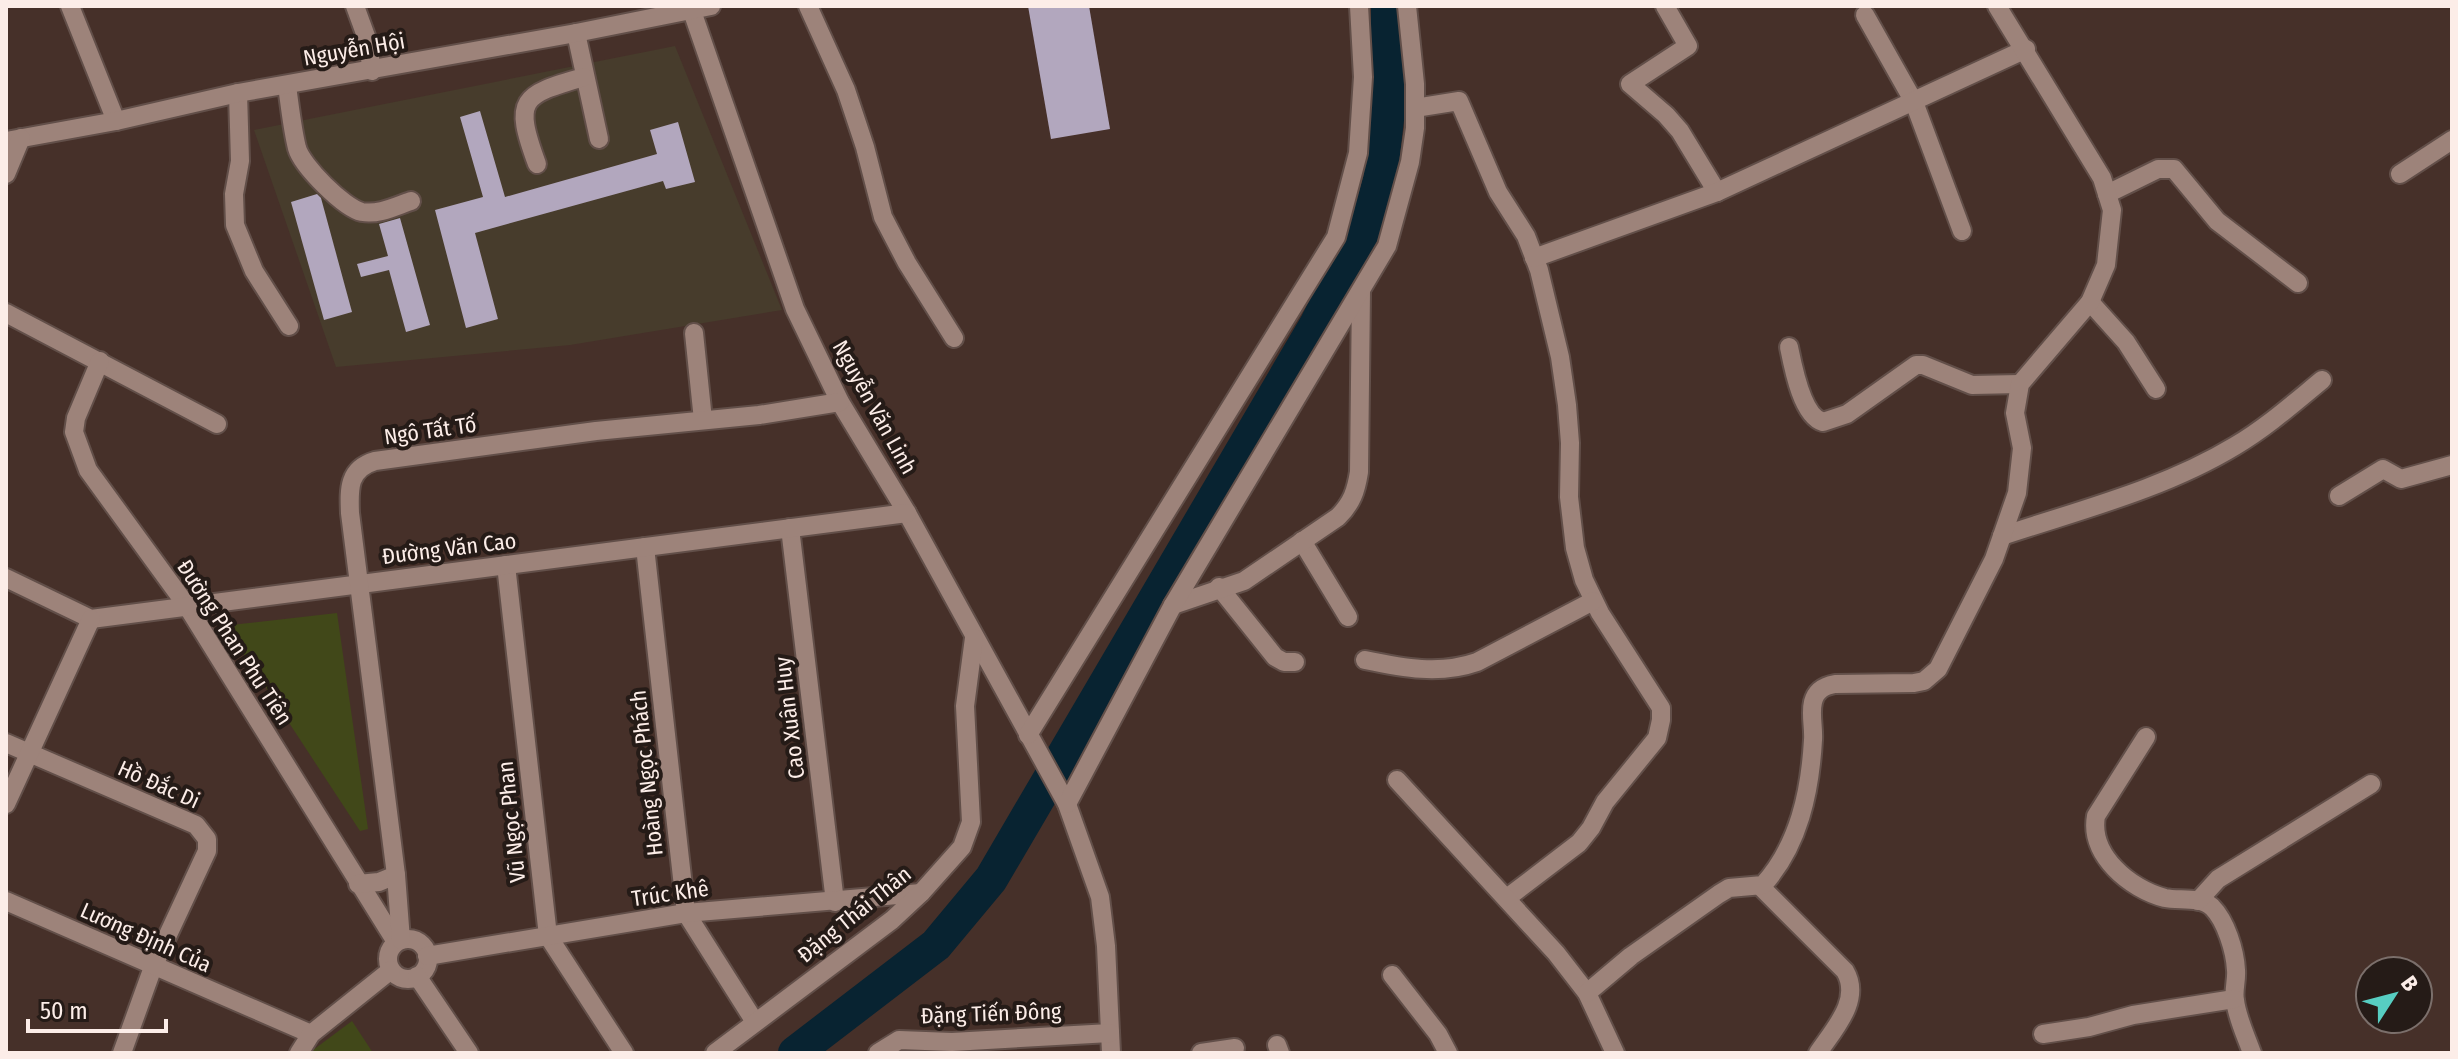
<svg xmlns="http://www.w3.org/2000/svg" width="2458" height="1059" font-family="'Fira Sans Condensed',sans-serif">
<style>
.education{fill:#473c2c}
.green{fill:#414819}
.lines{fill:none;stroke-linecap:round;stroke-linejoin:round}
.river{stroke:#082331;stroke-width:34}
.building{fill:#b2a7be}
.minor-casing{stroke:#624f49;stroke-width:22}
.minor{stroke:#9d837a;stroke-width:18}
.labels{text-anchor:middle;stroke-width:8;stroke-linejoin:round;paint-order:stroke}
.street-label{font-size:22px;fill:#fcede8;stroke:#251b17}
</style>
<rect width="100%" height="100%" fill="#463029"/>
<polygon class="education" points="675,46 782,310 570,345 336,367 254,130"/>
<g class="green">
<polygon points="337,613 368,829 360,831 228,630 231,625"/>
<polygon points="352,1021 373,1053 309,1053"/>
</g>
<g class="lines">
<polyline class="river" points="795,1053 936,945 991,879 1317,323 1367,224 1380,180 1388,111 1388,6"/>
</g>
<g class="building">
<polygon points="1028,6 1089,6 1110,129 1051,139"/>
<polygon points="480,111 505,197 657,154 650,130 678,122 695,182 666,189 663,181 475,233 498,319 466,328 435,210 483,197 460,117"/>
<polygon points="317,194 321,198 352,312 324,320 291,202"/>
<polygon points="400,218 430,325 406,332 389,270 361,277 357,264 388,256 379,224"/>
</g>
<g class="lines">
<g class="minor-casing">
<g id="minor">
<polyline points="70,6 116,121"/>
<polyline points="355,6 367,39 372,71"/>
<polyline points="808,6 846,90 865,147 883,217 907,263 954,338"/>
<polyline points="1665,6 1688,46 1630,84 1666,115 1680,131 1717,192"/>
<polyline points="692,11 795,309 840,402 907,513 1067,804 1100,897 1106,946 1111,1053"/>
<polyline points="1865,15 1914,102 1962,231"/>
<polyline points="576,33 599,139"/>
<path d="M 287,86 C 290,106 292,128 297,148 C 302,166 344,208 362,212 C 379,215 396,206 411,201"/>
<polyline points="238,93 240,161 234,194 235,225 254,271 289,326"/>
<polyline points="1415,108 1459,101 1498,192 1526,236 1539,270 1560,357 1567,405 1570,443 1569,497 1575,548 1584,580 1600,613 1661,708 1661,720 1657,738 1605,802 1591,828 1579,843 1507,898"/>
<polyline points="6,141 116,121 238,93 576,33 711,6"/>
<path d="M 537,164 C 513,99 521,95 584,77"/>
<polyline points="6,174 21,138"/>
<polyline points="2400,174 2452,140"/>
<polyline points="2107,194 2158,169 2174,169 2217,221 2298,283"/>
<polyline points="1534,258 1717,192 2026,49"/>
<polyline points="2090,302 2126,342 2156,389"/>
<polyline points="6,313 217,424"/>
<polyline points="694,333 703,420"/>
<path d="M 1789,347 C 1793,367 1802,416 1823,422 L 1847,414 L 1916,365 L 1923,365 L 1972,385 L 2020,384"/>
<polyline points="100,361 76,418 74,432 88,470 187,606 396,942"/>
<polyline points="2339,496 2383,469 2401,479 2452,465"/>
<polyline points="790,528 835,902"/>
<path d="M 2002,536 C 2080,510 2164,489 2235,446 C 2267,427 2294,403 2322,380"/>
<polyline points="1302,541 1348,617"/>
<polyline points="645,547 686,913 755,1022"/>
<polyline points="506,565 548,936 624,1053"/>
<polyline points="6,578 91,619 907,513"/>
<polyline points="1219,587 1275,657 1284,662 1295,662"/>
<path d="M 1173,605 L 1244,581 L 1338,517 C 1352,503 1356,491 1359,472 L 1361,291"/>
<path d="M 1365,660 C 1403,668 1440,675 1477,662 L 1593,601"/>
<polyline points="1028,735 1336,237 1358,153 1363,77 1359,6"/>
<path d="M 2146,737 L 2096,816 C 2089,855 2130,889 2165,898 C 2179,901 2200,896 2212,907 C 2226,921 2235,951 2236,970 C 2237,980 2233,991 2235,1000 C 2237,1018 2246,1036 2252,1053"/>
<polyline points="6,743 196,825 207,839 207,851 153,967 122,1053"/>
<polyline points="1397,780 1556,953 1587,993 1615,1053"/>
<polyline points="6,804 91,619"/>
<polyline points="1067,804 1173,605 1387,246 1410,162 1415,128 1415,84 1407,6"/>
<polyline points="358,884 379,882 396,875"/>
<path d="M 1760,886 L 1845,971 C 1862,1000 1834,1029 1818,1053"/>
<polyline points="6,901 311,1034"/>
<polyline points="2198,901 2218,879 2371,784"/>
<circle cx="408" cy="959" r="20"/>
<path d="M 401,940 L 396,875 L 350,513 C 349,489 348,469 375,461 L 596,431 L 759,415 L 840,402"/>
<polyline points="427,956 686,913 921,893"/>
<polyline points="1392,975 1438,1034 1448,1053"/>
<polyline points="417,976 469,1053"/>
<path d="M 1587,993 L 1631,956 L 1719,894 L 1729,888 L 1763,885 C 1799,845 1810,792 1813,740 C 1814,728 1810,714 1813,702 C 1816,690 1824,686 1835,684 L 1914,683 L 1924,681 L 1938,669 L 1994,559 L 2017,493 L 2022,448 L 2015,413 L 2020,384 L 2090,302 L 2106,265 L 2112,210 L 2102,178 L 1997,6"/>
<polyline points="2043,1034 2089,1027 2133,1015 2234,999"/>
<polyline points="1277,1045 1280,1053"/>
<polyline points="299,1053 311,1034 391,970"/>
<polyline points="715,1053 892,920 921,893 962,847 971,822 965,706 974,638"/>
<polyline points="878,1053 899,1040 952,1042 1110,1033"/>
<polyline points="1201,1053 1235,1048"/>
</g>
</g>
<use href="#minor" class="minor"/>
</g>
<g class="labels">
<g class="street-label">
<text transform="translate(354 49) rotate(-10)" y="8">Nguyễn Hội</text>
<text transform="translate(875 407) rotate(61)" y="8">Nguyễn Văn Linh</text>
<text transform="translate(430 430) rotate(-8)" y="8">Ngô Tất Tố</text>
<text transform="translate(449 548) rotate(-7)" y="8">Đường Văn Cao</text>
<text transform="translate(235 642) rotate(57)" y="8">Đường Phan Phu Tiên</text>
<text transform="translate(789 718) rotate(-97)" y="8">Cao Xuân Huy</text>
<text transform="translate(646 773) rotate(-96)" y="8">Hoàng Ngọc Phách</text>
<text transform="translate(159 784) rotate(24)" y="8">Hồ Đắc Di</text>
<text transform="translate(511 822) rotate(-96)" y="8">Vũ Ngọc Phan</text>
<text transform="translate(670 893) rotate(-8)" y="8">Trúc Khê</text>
<text transform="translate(854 914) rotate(-39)" y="8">Đặng Thái Thân</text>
<text transform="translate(146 937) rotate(24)" y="8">Lương Định Của</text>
<text transform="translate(991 1013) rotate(-2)" y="8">Đặng Tiến Đông</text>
</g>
</g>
<rect width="2458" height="1059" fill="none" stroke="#fcede8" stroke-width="16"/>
<g transform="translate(2394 995) rotate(54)"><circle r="38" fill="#251b17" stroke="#7b6f6b" stroke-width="2"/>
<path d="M0-6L14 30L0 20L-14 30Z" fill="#57cec2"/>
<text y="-12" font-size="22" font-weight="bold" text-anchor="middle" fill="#fcede8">B</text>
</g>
<path d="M28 1019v12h138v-12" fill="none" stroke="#fcede8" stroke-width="4"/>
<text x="40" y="1019" font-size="24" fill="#fcede8" stroke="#251b17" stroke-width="6" paint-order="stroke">50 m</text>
</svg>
